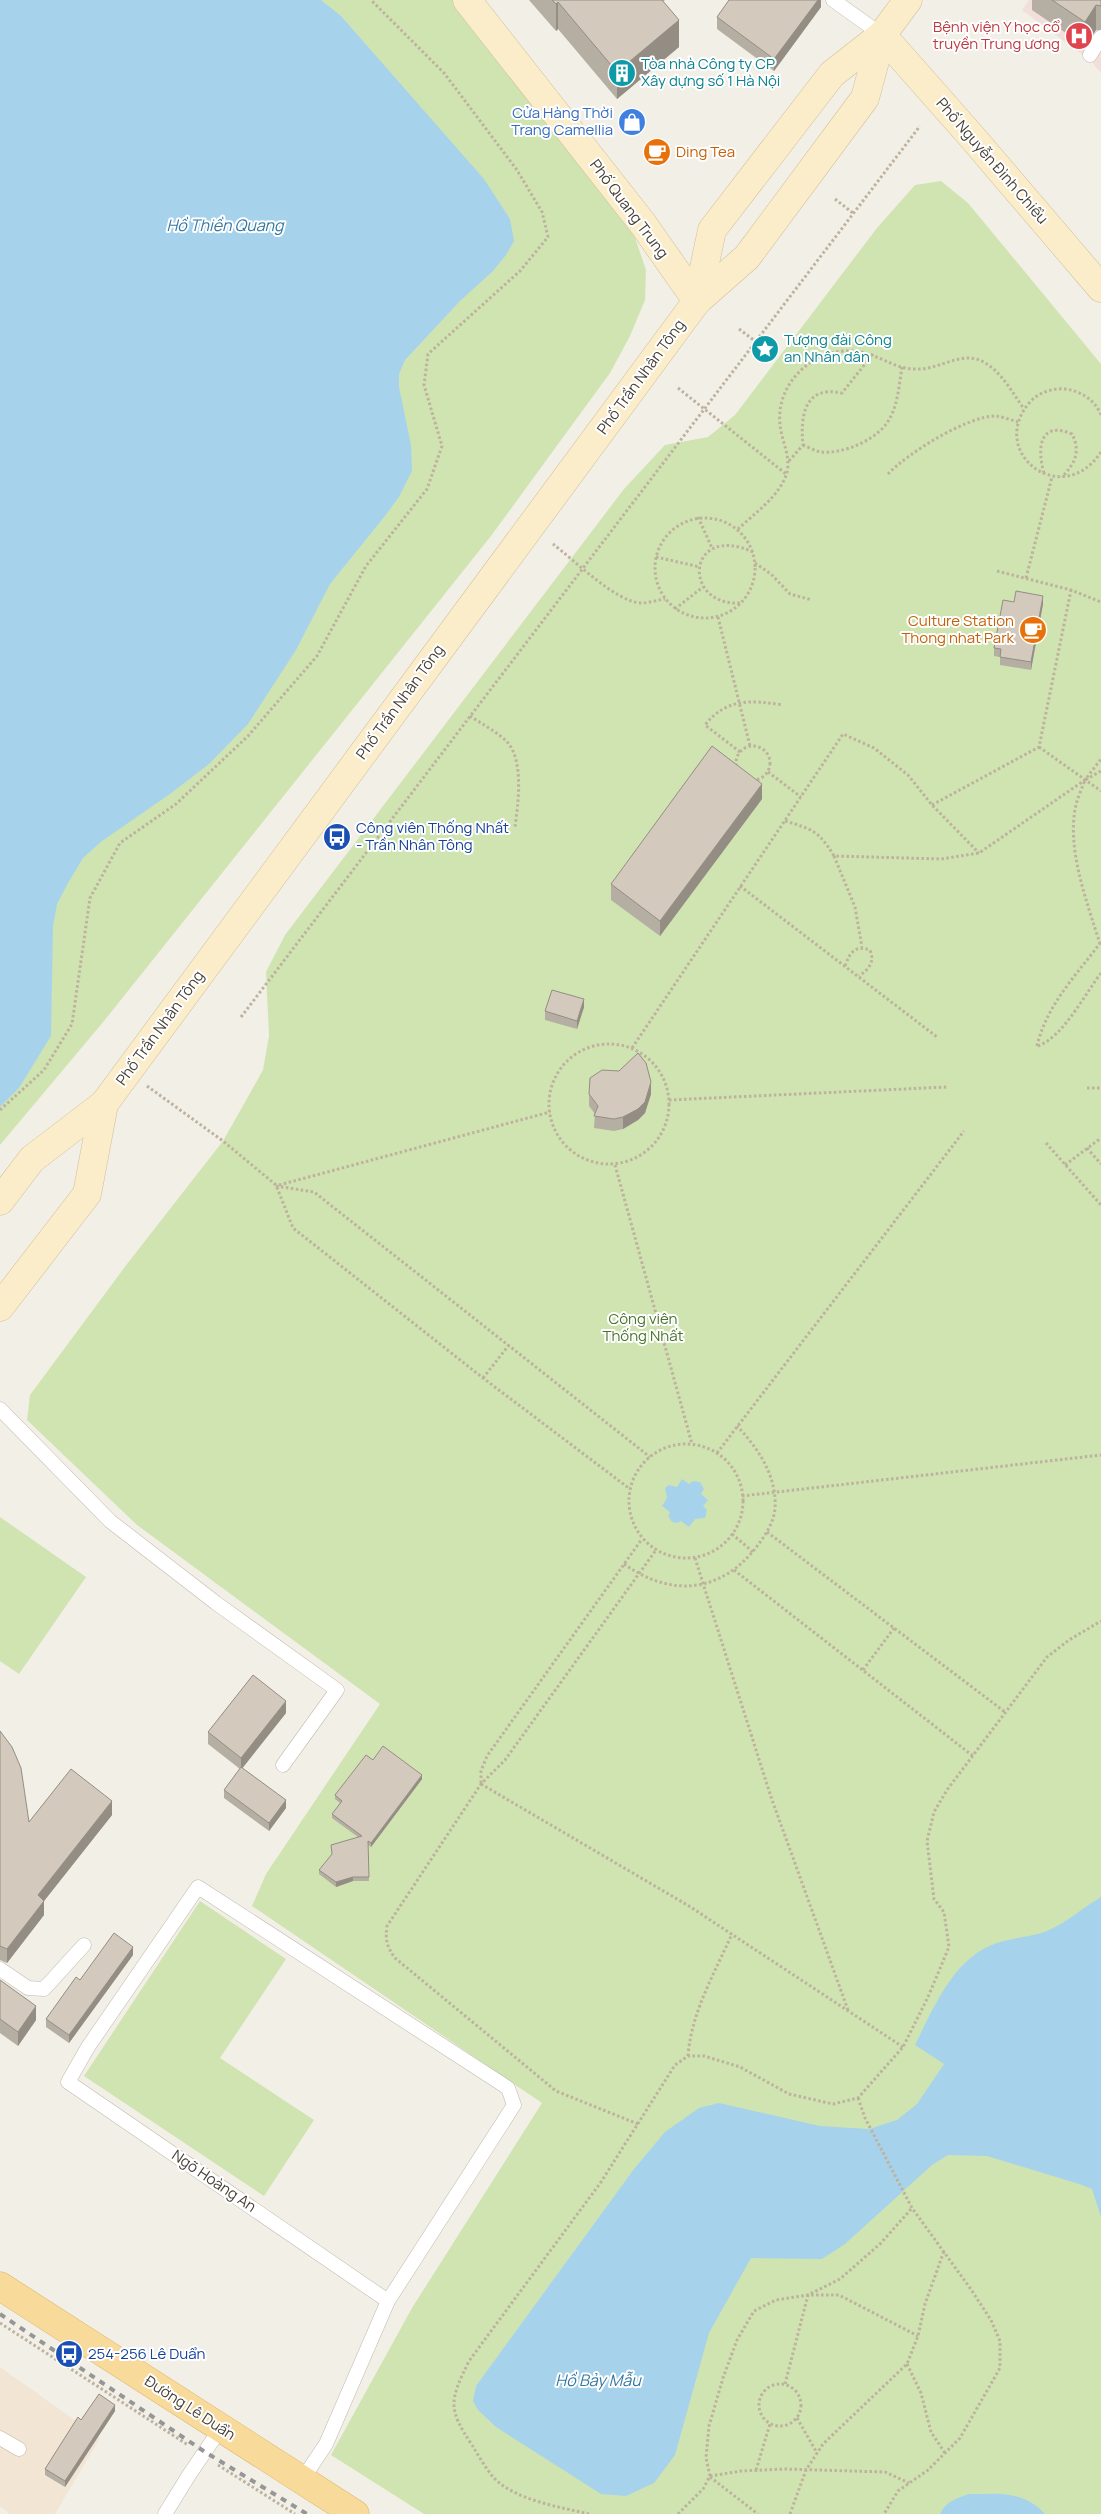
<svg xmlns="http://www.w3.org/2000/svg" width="1101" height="2514" font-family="Manrope,sans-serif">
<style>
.commercial{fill:#f3e5d4}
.medical{fill:#f2dedb}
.green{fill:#d0e4b2}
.water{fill:#a7d2ec}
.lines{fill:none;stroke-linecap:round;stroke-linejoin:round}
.lane-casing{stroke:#c0b9ad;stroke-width:15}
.secondary-casing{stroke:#d0c099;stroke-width:29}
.primary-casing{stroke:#dcb66c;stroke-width:29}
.path{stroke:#beb19d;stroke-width:3;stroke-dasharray:2.5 2.5;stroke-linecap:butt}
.lane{stroke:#fff;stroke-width:14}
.secondary{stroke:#fbedc9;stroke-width:28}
.primary{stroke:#f8da9b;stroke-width:28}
.rail{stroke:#969696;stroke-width:4;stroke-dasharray:6 6;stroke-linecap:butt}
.wall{fill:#b5aea3}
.shaded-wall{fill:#948d84}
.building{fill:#d3cabd;stroke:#948d84}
.labels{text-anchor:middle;stroke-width:4;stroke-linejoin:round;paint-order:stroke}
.health-label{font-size:15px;fill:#be3a42;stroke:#fff;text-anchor:end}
.culture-label{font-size:15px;fill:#0d838f;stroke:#fff;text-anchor:start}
.shop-label{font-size:15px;fill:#366cbe;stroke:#fff;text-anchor:end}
.food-label{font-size:15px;fill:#c56008;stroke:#fff;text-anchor:start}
.street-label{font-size:15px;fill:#453f37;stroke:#fff}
.transit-label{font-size:15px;fill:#164399;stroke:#fff;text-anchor:start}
.park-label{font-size:15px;fill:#4a732d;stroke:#fff}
.water-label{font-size:16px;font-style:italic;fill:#3478a2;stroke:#fff}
</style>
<rect width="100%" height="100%" fill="#f2efe7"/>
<polygon class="commercial" points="0,2367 100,2438 55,2514 7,2514 8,2512 0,2507"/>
<polygon class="medical" points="1029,0 1101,0 1101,73 1091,61 1022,10"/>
<g class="green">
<polygon points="0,0 453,0 611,196 631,226 646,270 645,300 630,336 610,373 491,536 104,1021 0,1145"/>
<polygon points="941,181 968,203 1101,364 1101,2514 424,2514 331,2455 412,2308 542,2103 252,1906 266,1874 380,1704 137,1525 27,1420 30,1395 127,1264 223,1141 263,1070 269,1036 266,972 285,935 624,489 665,445 708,437 735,415 877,228 915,185"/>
<polygon points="0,1517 86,1577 19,1674 0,1661"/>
<polygon points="200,1901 286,1959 220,2058 314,2120 264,2196 84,2076"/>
</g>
<g class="water">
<polygon points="0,0 321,0 341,16 484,179 510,219 514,241 506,255 493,271 460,301 405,360 399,374 399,387 411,445 412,471 399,497 385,516 330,584 296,650 248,724 209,764 170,794 102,841 83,858 68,883 57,904 53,926 51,1036 19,1088 0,1107"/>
<polygon points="682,1479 689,1484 693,1481 700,1482 704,1489 701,1494 708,1500 703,1506 707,1510 705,1518 695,1519 689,1527 681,1521 677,1523 672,1522 668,1516 670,1512 662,1506 667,1498 665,1488 669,1485 677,1487"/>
<path d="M 1101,1897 L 1101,2217 L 1092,2189 L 1079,2184 L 987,2156 L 948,2155 L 932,2165 L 845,2244 L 822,2259 L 751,2258 L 709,2333 L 675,2455 L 654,2483 L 626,2496 L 601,2494 L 496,2427 L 478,2410 L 473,2401 L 476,2386 L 634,2169 L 665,2132 L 699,2108 L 719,2103 L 820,2126 L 869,2129 L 897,2120 L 917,2104 L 944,2064 L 915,2045 C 934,2007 954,1957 997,1943 C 1014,1937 1034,1937 1049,1930 C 1067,1922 1084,1907 1101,1897 Z"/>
<path d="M 969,2494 C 999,2494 1023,2490 1045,2514 L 940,2514 C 946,2501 957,2498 969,2494 Z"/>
</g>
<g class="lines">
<g class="lane-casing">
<g id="lane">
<polyline points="833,0 882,35"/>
<polyline points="1090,55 1101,37"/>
<polyline points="0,1409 110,1521 216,1603 337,1690 283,1765"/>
<polyline points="0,1969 28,1988 44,1989 84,1945"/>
<polyline points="0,2438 19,2449"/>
<polyline points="302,2480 326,2444 388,2301 68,2082 88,2047 198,1887 508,2088 514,2105 388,2301"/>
<polyline points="165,2514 189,2475 221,2428"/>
</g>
</g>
<g class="secondary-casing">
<g id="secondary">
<polyline points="467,0 643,224 697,301"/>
<polyline points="882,35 972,137 1101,288"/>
<polyline points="697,301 712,230 832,74 882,35 908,0"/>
<polyline points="0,1201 32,1159 104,1104 697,301 747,257 865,98 882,35"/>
<polyline points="0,1307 87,1194 104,1104"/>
</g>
</g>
<g class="primary-casing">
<polyline id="primary" points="0,2286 355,2514"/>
</g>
<g class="path">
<polyline points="835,199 853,213"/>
<polyline points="739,329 755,341"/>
<polyline points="678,388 786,474"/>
<path d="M 1101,415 C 1095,400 1081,391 1065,389 C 1053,388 1039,392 1030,402 C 986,452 1062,511 1101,452"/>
<path d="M 803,445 C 808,447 815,451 821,452 C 843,454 874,441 887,423 C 898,407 899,385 902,367"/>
<path d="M 789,461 L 803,445 C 800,415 805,385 842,393 L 873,354"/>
<path d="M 1044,473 C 1037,449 1039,420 1072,434 C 1081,452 1075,463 1062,477"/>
<path d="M 888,474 C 908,453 967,416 996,416 C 1003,417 1011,420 1018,422"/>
<polyline points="698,517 712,548"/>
<circle cx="705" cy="568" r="50"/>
<path d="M 738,529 C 755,513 781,495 787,472 C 791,456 781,440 780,424 C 776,387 807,354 843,351 C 873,348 890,369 915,369 C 934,370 949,359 967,358 C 994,357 1011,391 1024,409"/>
<path d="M 553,544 C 574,560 616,602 641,603 C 649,603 657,600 665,599"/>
<polyline points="656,557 700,567"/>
<polyline points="755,563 771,574 790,594 812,600"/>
<polyline points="997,571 1071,590 1101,602"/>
<polyline points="1026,578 1052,477"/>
<path d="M 740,603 C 681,606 687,522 753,552"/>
<polyline points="675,609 703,587"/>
<polyline points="718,617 750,746"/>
<path d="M 470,716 C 482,724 499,733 508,743 C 524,762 518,805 515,827"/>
<circle cx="753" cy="763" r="17"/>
<polyline points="1039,747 1101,791"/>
<path d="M 740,752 L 705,725 C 726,698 752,700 783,705"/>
<polyline points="768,772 801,797"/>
<polyline points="932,805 1039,747 1071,590"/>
<path d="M 785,821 C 812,829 819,831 834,856 L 941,859 L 979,853 L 1085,780 L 1101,759"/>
<polyline points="834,856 855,907 862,947"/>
<polyline points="740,886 937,1037"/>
<path d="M 1100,944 C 1087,902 1066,848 1076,805 C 1078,797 1082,788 1085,780 L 1101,771"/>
<path d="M 845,966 C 850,952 855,945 870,950 C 875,962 869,969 859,976"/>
<polyline points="241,1017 920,126"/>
<circle cx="609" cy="1104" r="60"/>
<path d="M 1037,1046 C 1046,1006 1077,974 1101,942"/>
<path d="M 1038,1046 C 1063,1037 1085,994 1101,973"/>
<polyline points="632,1048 843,734 874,748 908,775 932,805 979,853"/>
<polyline points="147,1086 223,1141 276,1185 293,1228 483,1378 630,1489"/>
<polyline points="1087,1088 1101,1088"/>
<polyline points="669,1100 947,1087"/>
<polyline points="0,1110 44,1070 72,1024 90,898 120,843 176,804 248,736 317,656 366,566 427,489 442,446 424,385 428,354 520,271 548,237 542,212 517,170 444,73 371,0"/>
<polyline points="1046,1143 1101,1205"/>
<polyline points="1087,1148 1101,1164"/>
<polyline points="615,1165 692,1444"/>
<polyline points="1065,1165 1101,1138"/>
<polyline points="279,1185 550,1112"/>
<polyline points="276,1186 314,1192 650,1457"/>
<polyline points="483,1378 509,1345"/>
<circle cx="686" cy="1501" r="57"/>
<polyline points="717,1453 964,1131"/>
<polyline points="742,1496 1101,1455"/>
<polyline points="767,1532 1005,1712"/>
<polyline points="732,1534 753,1552"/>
<polyline points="695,1558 771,1797 848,2010"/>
<path d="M 624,1564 C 672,1598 722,1593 758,1545 C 766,1534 774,1522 775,1508 C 777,1476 758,1448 737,1426"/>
<polyline points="734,1570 973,1756"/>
<polyline points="863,1670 894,1628"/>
<polyline points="481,1783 481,1771 487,1756 642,1539"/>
<polyline points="481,1784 689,1906 903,2047"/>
<path d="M 688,2056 C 691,2013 715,1972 732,1934"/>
<polyline points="858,2098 865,2118 912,2208 970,2288 991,2320 1000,2341 1000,2368 960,2438 928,2470 898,2491 884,2514"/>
<path d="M 638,2124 L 556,2091 L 395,1958 C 387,1947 385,1940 387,1926 L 481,1784 L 505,1760 L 656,1550"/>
<polyline points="0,2323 188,2445"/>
<polyline points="907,2364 921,2393 931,2432 945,2453"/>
<polyline points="785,2384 808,2295 839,2295 918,2336"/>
<circle cx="780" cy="2405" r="21"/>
<polyline points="797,2418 817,2453"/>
<polyline points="218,2465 295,2514"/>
<polyline points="756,2470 770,2424"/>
<polyline points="710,2476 741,2471 785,2469 885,2472 909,2483"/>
<polyline points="710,2477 758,2514"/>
<path d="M 589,2514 C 560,2507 514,2500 493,2477 C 485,2467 478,2455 472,2445 C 447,2408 450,2400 469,2361 L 601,2182 L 675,2065 L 688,2056 L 704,2056 L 740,2067 L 789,2094 L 833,2104 L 858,2098 L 903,2047 L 928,1997 L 949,1947 L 944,1912 L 934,1899 L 927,1841 L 934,1812 L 947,1790 L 1047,1657 L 1069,1640 L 1101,1621"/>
<polyline points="678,2514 703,2489 710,2476 706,2458 709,2426 723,2378 737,2340 754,2311 776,2300 808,2295 840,2279 881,2243 912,2208"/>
<polyline points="790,2514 806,2470 823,2444 907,2364 918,2336 925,2304 944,2251"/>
</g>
<use href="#lane" class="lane"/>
<use href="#secondary" class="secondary"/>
<use href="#primary" class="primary"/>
<polyline class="rail" points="0,2314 205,2452 307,2514"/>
</g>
<g class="wall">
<polygon points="529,0 665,0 663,2 679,47 617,99 558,29 556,31"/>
<polygon points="821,0 821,7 774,71 717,29 717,17"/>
<polygon points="1032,0 1101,0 1101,30 1096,30 1085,46 1032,10"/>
<polygon points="1014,602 1043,604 1031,670 1000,665 1000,657 994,656 994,648"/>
<polygon points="762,799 660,936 611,900 611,884"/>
<polygon points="584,1007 577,1029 545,1020 545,1011"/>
<polygon points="589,1094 651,1094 645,1113 638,1120 623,1129 614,1131 594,1128 595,1114 589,1106"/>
<polygon points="286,1713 242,1768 286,1808 269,1831 224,1798 224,1790 240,1769 208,1744 208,1732"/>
<polygon points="0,1731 29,1822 112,1815 44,1901 44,1915 7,1963 0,1960"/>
<polygon points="373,1760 422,1779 371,1847 368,1845 369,1881 353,1881 336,1887 319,1874 319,1870 358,1837 332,1818 332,1814 340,1803 335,1799 335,1795"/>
<polygon points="133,1955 69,2043 46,2027 46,2019 80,1980"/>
<polygon points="0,1980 36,2020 18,2046 0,2033"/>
<polygon points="115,2411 65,2487 45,2475 45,2469 81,2420"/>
</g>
<g class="shaded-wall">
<polygon points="818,0 821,0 821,7 774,71 774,59"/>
<polygon points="558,2 558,29 556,31 556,4"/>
<polygon points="1096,5 1096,30 1085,46 1085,22"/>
<polygon points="679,20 679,47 617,99 617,72"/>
<polygon points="1043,596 1043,604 1031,670 1031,662"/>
<polygon points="762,784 762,799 660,936 660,921"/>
<polygon points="584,999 584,1007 577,1029 577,1021"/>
<polygon points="651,1082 651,1094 645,1113 638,1120 623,1129 623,1117"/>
<polygon points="286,1701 286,1713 241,1770 241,1758"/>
<polygon points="422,1775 422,1779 371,1847 371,1843"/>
<polygon points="286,1800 286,1808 269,1831 269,1823"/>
<polygon points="112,1801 112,1815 44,1901 44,1915 7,1963 7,1949 38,1895"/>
<polygon points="353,1877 353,1881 336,1887 336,1882"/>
<polygon points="133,1947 133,1955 69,2043 69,2035"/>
<polygon points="36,2006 36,2020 18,2046 18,2032"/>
<polygon points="115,2405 115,2411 65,2487 65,2481"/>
</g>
<g class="building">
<polygon points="552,0 662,0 679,20 617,72 558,2 556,4"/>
<polygon points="729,0 818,0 774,59 717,17"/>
<polygon points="1052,0 1101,0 1101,6 1096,5 1085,22"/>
<polygon points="1016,591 1043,596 1031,662 1000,657 1001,649 994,648 1003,600 1014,602"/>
<polygon points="712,746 762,784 660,921 611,884"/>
<polygon points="552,990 584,999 577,1021 545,1011"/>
<polygon points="638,1053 646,1063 651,1082 645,1102 638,1109 623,1117 614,1119 594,1116 598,1106 589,1094 590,1078 602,1070 619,1071"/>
<polygon points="253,1675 286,1701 241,1758 208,1732"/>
<polygon points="0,1731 12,1747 21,1768 29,1822 71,1769 112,1801 38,1895 44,1901 7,1949 0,1946"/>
<polygon points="383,1746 422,1775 371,1843 368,1841 369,1877 353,1877 336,1882 319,1870 332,1854 331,1845 362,1836 332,1814 342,1801 335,1795 366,1755 373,1760"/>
<polygon points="241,1767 286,1800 269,1823 224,1790"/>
<polygon points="114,1933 133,1947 69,2035 46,2019 76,1977 80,1980"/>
<polygon points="0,1980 36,2006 18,2032 0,2019"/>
<polygon points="99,2394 115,2405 65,2481 45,2469 78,2417 81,2420"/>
</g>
<defs>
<g id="hospital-disc" transform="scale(1.4375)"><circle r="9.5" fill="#e0444e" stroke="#fff"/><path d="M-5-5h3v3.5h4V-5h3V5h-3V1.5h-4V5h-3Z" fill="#fff"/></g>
<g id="building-disc" transform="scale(1.4375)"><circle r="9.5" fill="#0f9aa8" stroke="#fff"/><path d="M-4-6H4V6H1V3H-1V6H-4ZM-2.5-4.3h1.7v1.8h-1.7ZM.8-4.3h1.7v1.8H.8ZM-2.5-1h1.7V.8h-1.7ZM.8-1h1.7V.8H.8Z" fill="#fff"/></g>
<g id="shop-disc" transform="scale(1.4375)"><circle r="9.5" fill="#3f7fe0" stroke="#fff"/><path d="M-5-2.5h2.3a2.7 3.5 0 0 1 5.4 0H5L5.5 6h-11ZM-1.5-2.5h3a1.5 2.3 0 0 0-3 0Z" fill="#fff"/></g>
<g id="cafe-disc" transform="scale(1.4375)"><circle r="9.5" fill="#e8710a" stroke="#fff"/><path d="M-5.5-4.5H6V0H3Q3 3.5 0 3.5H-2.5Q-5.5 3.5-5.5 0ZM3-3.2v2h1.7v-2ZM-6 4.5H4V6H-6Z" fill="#fff"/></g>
<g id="sight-disc" transform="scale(1.4375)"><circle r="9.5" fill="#0f9aa8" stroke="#fff"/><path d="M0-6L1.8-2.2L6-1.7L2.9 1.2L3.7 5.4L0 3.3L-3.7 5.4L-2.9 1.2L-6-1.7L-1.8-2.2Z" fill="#fff"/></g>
<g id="bus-disc" transform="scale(1.4375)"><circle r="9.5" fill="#1a4fb4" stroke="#fff"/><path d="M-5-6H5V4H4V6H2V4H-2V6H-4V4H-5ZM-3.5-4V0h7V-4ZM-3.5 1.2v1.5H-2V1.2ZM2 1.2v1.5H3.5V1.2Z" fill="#fff"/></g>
</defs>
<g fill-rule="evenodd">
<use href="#hospital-disc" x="1079" y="36"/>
<use href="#building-disc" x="622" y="73"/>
<use href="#shop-disc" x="632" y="122"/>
<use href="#cafe-disc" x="657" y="152"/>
<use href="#sight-disc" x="765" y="349"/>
<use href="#cafe-disc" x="1033" y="630"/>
<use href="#bus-disc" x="337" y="837"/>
<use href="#bus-disc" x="69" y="2354"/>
</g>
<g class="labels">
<g class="health-label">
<text x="1060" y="32">Bệnh viện Y học cổ<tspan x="1060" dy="17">truyền Trung ương</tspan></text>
</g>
<g class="culture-label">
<text x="641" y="69">Tòa nhà Công ty CP<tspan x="641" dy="17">Xây dựng số 1 Hà Nội</tspan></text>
<text x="784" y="345">Tượng đài Công<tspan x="784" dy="17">an Nhân dân</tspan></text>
</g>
<g class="shop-label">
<text x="613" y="118">Cửa Hàng Thời<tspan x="613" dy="17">Trang Camellia</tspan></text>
</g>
<g class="food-label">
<text x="676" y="157">Ding Tea</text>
<text x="1014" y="626" text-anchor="end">Culture Station<tspan x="1014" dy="17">Thong nhat Park</tspan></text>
</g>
<g class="street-label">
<text transform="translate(992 161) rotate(49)" y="5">Phố Nguyễn Đình Chiểu</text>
<text transform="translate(629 209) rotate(53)" y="5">Phố Quang Trung</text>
<text transform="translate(641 377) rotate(-54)" y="5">Phố Trần Nhân Tông</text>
<text transform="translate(400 702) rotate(-54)" y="5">Phố Trần Nhân Tông</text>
<text transform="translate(160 1028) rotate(-54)" y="5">Phố Trần Nhân Tông</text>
<text transform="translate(214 2181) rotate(34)" y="5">Ngõ Hoàng An</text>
<text transform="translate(190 2408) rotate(33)" y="5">Đường Lê Duẩn</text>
</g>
<g class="transit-label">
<text x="356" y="833">Công viên Thống Nhất<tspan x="356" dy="17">- Trần Nhân Tông</tspan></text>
<text x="88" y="2359">254-256 Lê Duẩn</text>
</g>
<g class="park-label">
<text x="643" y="1324">Công viên<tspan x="643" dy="17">Thống Nhất</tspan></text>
</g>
<g class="water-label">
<text x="225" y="231">Hồ Thiền Quang</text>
<text x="598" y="2386">Hồ Bảy Mẫu</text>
</g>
</g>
</svg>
